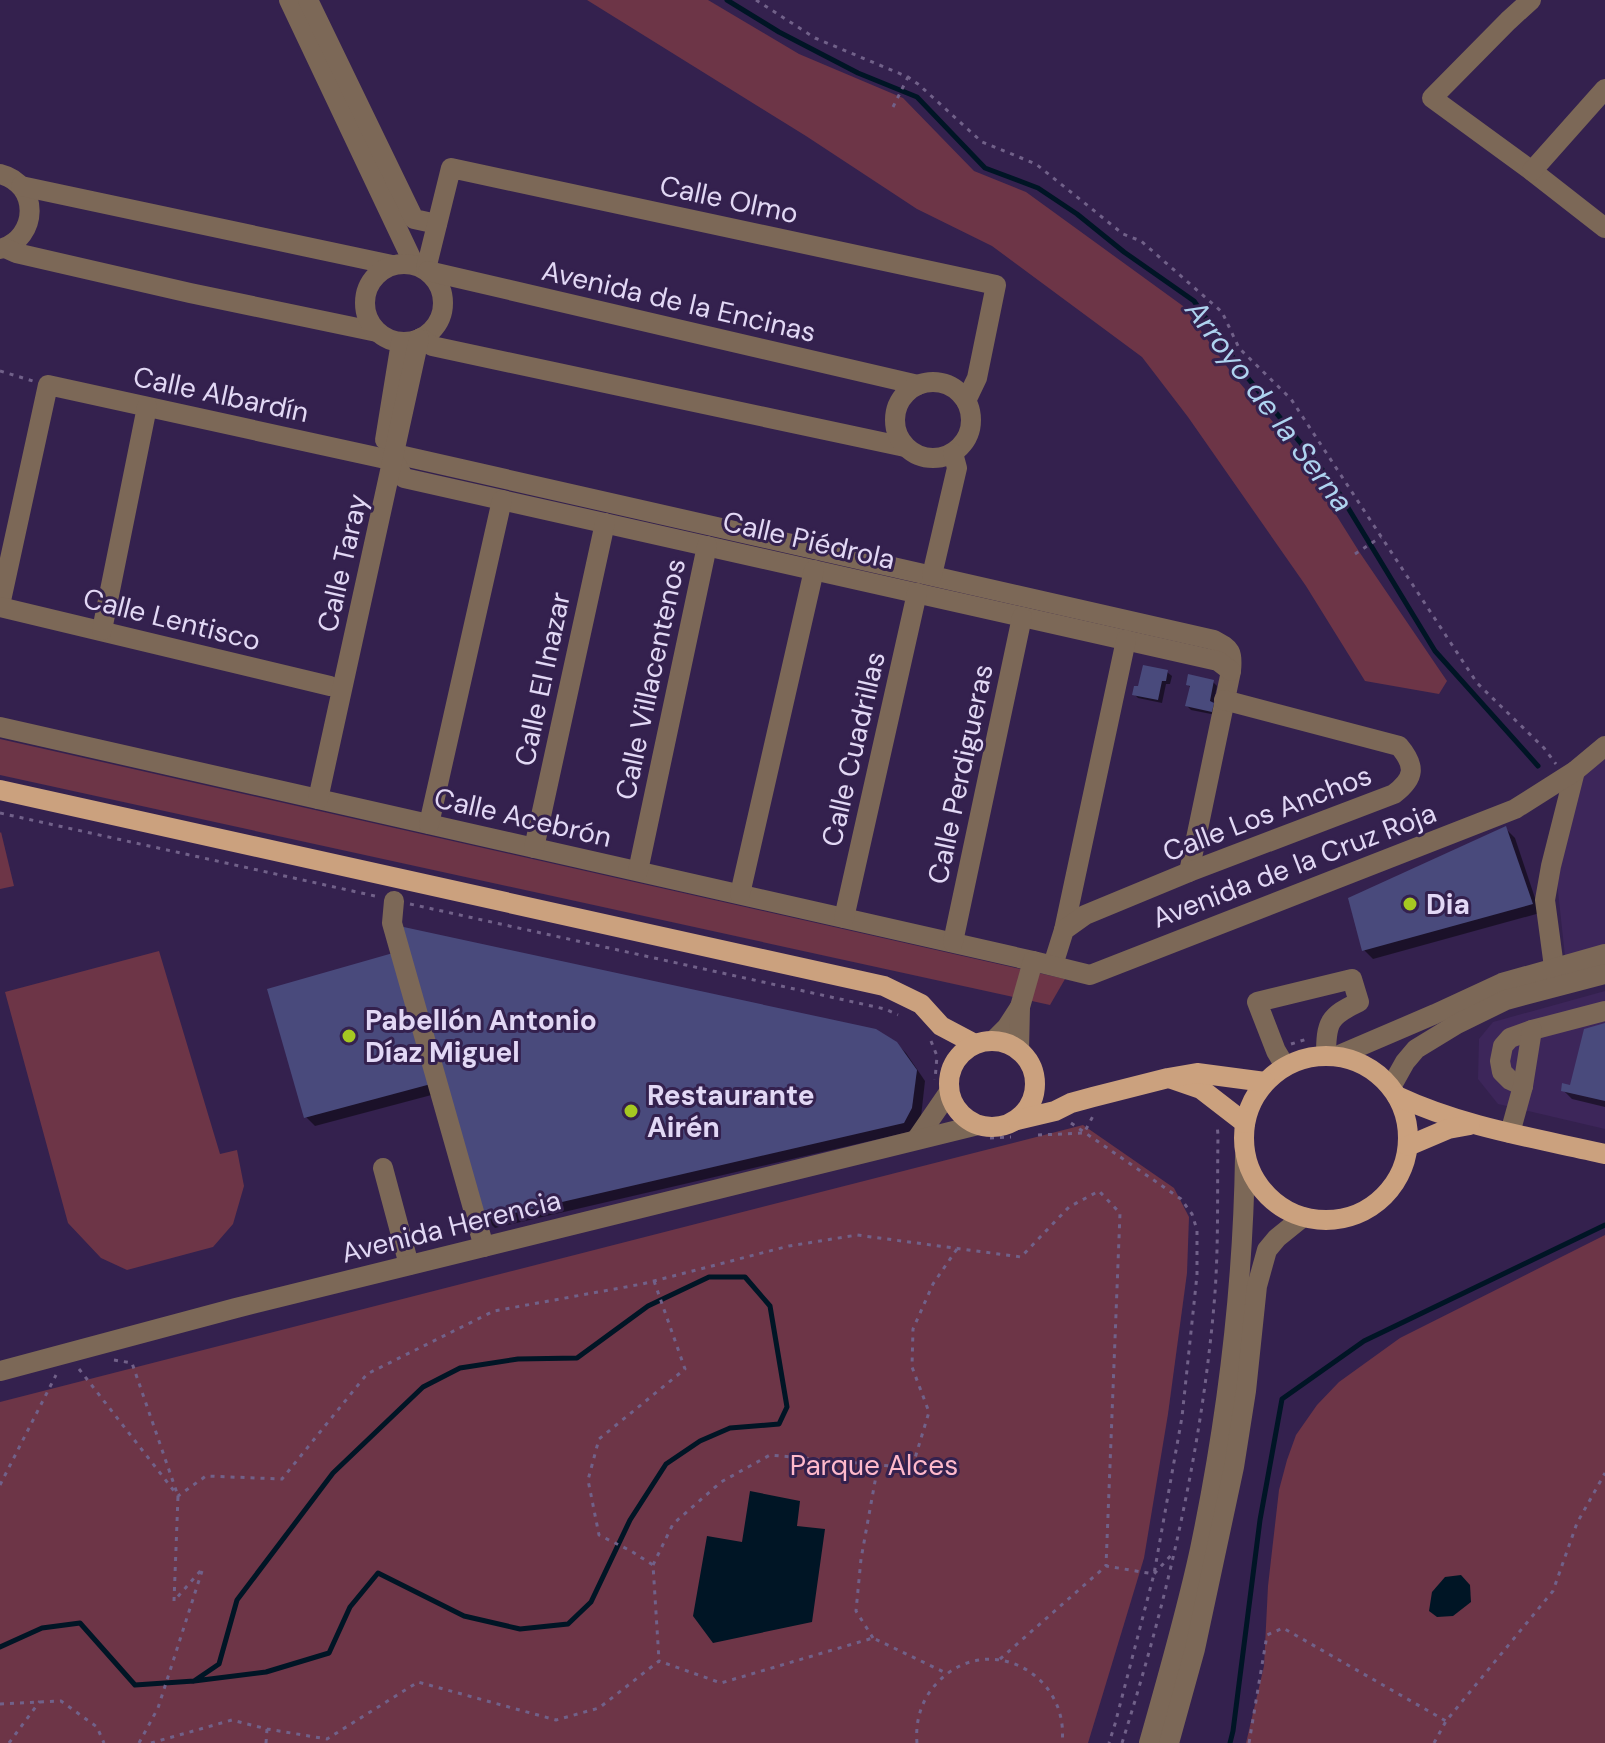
<svg xmlns="http://www.w3.org/2000/svg" width="1605" height="1743" font-family="'DM Sans',sans-serif">
<style>
.built{fill:#3d265a}
.green{fill:#6d3547}
.water{fill:#001525}
.shadow{fill:#0007}
.lines{fill:none;stroke-linecap:round;stroke-linejoin:round}
.stream{stroke:#001525;stroke-width:5}
.building{fill:#494a7c}
.path{stroke:#716189;stroke-width:3;stroke-dasharray:4 6;stroke-linecap:butt}
.minor{stroke:#7c6857;stroke-width:20}
.major{stroke:#cba17e;stroke-width:20}
.poi-dot{fill:#a6c821;stroke:#34214e;stroke-width:3}
.labels{text-anchor:middle;stroke-width:6;stroke-linejoin:round;paint-order:stroke}
.street-label{font-size:28px;fill:#e2d8f5;stroke:#34214e}
.poi-label{font-size:28px;font-weight:bold;fill:#e2d8f5;stroke:#34214e;text-anchor:start}
.park-label{font-size:28px;fill:#feb9cb;stroke:#34214e}
.water-label{font-size:30px;font-style:italic;fill:#aed3ef;stroke:#34214e}
</style>
<rect width="100%" height="100%" fill="#34214e"/>
<g class="built">
<polygon points="1605,756 1605,945 1565,956 1557,882 1582,775"/>
<polygon points="1605,991 1605,1129 1498,1104 1478,1079 1479,1039 1493,1022"/>
</g>
<g class="green">
<polygon points="587,0 708,0 799,54 903,98 974,171 1026,192 1183,306 1233,375 1291,443 1360,553 1447,681 1439,694 1365,681 1306,586 1188,417 1142,357 992,246 917,209 806,136"/>
<polygon points="0,739 1065,979 1050,1005 0,775"/>
<polygon points="1,832 14,886 0,889 0,833"/>
<polygon points="159,951 220,1154 237,1150 244,1186 233,1224 213,1247 127,1270 101,1258 68,1223 5,992"/>
<polygon points="1083,1125 1174,1188 1189,1217 1187,1273 1168,1414 1144,1558 1088,1743 0,1743 0,1402"/>
<polygon points="1605,1235 1605,1743 1246,1743 1264,1666 1268,1586 1279,1490 1287,1460 1296,1435 1317,1405 1339,1382 1400,1338"/>
</g>
<g class="water">
<polygon points="750,1491 800,1501 797,1526 825,1529 812,1622 713,1643 693,1616 707,1536 742,1542"/>
<polygon points="1461,1575 1470,1585 1471,1602 1453,1616 1437,1617 1429,1611 1432,1592 1445,1577"/>
</g>
<g class="shadow">
<polygon points="1167,672 1172,676 1170,684 1166,684 1162,703 1138,698 1134,694"/>
<polygon points="1213,682 1217,686 1213,705 1217,708 1216,715 1191,710 1187,706 1191,688 1188,685"/>
<polygon points="1506,829 1515,838 1540,913 1373,959 1364,950"/>
<polygon points="392,955 439,1093 315,1126 306,1117"/>
<polygon points="1605,1025 1605,1107 1572,1099 1563,1090 1571,1087"/>
<polygon points="896,1043 906,1053 925,1081 921,1117 913,1131 495,1228 486,1219"/>
</g>
<g class="lines">
<g class="stream">
<polyline points="727,0 779,32 858,73 917,97 985,168 1038,188 1077,214 1124,252 1194,301 1243,372 1333,483 1435,651 1538,766"/>
<polyline points="0,1647 42,1628 80,1623 135,1685 194,1681 266,1672 329,1653 350,1607 378,1573 464,1616 520,1629 568,1624 591,1602 630,1520 666,1464 700,1441 730,1428 779,1424 787,1407 770,1306 745,1277 709,1277 648,1306 577,1358 518,1359 460,1368 423,1387 333,1473 237,1600 219,1664 194,1681"/>
<polyline points="1230,1743 1233,1731 1260,1520 1282,1399 1364,1341 1605,1225"/>
</g>
</g>
<g class="building">
<polygon points="1143,665 1168,670 1166,681 1162,681 1158,700 1132,695 1134,686 1138,686"/>
<polygon points="1188,674 1214,680 1210,701 1214,703 1212,712 1185,706 1190,686 1186,685"/>
<polygon points="1506,826 1533,904 1362,951 1348,898"/>
<polygon points="399,926 876,1029 897,1042 917,1070 912,1108 904,1123 484,1220"/>
<polygon points="393,953 431,1084 304,1118 267,989"/>
<polygon points="1605,1023 1605,1101 1561,1091 1562,1083 1570,1085 1584,1029"/>
</g>
<g class="lines">
<g class="path">
<polyline points="756,0 815,38 908,77 918,84 982,142 1036,164 1123,234 1141,241 1222,312 1239,348 1291,399 1477,683 1544,748 1556,764"/>
<polyline points="893,107 908,77"/>
<polyline points="0,371 33,381"/>
<polyline points="1355,554 1381,537"/>
<polyline points="0,813 375,896"/>
<polyline points="410,904 885,1009 898,1015"/>
<polyline points="931,1041 937,1056 935,1080"/>
<polyline points="1291,1044 1307,1039"/>
<polyline points="1071,1123 1181,1199 1192,1214 1197,1230 1197,1275 1182,1417 1154,1574 1115,1724 1109,1743"/>
<polyline points="1038,1135 1084,1133 1093,1116"/>
<polyline points="990,1138 1011,1137"/>
<polyline points="654,1281 685,1369 599,1439 588,1480 599,1535 631,1551 653,1565 659,1660"/>
<polyline points="114,1360 132,1363 178,1496 174,1601 202,1569"/>
<polyline points="79,1369 178,1496 206,1476 282,1479 367,1374 494,1311 642,1284 789,1246 857,1235 1021,1257 1069,1207 1099,1191 1120,1213 1106,1566"/>
<polyline points="0,1485 56,1375"/>
<polyline points="653,1565 673,1524 721,1482 770,1455 912,1468 929,1412 912,1367 913,1329 933,1284 957,1249"/>
<polyline points="873,1638 856,1611 861,1559 878,1465"/>
<polyline points="1000,1659 1106,1566 1154,1574 1174,1552"/>
<polyline points="0,1704 61,1701 97,1727 104,1743"/>
<polyline points="9,1743 40,1701"/>
<polyline points="139,1743 158,1708 202,1571"/>
<polyline points="151,1743 232,1720 267,1729 327,1739 418,1682 556,1720 599,1708 659,1661 721,1683 873,1638 946,1673"/>
<polyline points="266,1743 267,1729"/>
<path d="M 917,1743 C 915,1720 922,1698 938,1682 C 988,1630 1070,1674 1062,1743"/>
<path d="M 1122,1743 C 1167,1601 1201,1453 1214,1305 C 1219,1249 1217,1191 1218,1135 L 1217,1124"/>
<polyline points="1249,1743 1267,1635 1283,1628 1446,1721"/>
<polyline points="1434,1743 1446,1721 1553,1591 1577,1523 1605,1473"/>
</g>
<g class="minor">
<polyline points="289,0 414,264"/>
<polyline points="308,0 414,219 437,224"/>
<polyline points="1531,0 1508,21 1432,98 1532,171 1605,228"/>
<polyline points="1532,171 1605,89"/>
<path d="M 0,174 C 40,184 39,238 0,249"/>
<polyline points="21,186 392,265"/>
<polyline points="5,248 16,253 190,293 377,332"/>
<circle cx="404" cy="303" r="39"/>
<polyline points="426,269 451,168 996,285 977,378 966,401"/>
<polyline points="428,271 918,385"/>
<polyline points="421,338 432,346 905,447"/>
<circle cx="933" cy="420" r="38"/>
<polyline points="385,440 401,342"/>
<path d="M 395,454 L 1214,640 C 1231,649 1233,652 1231,671 L 1189,872"/>
<polyline points="932,575 957,468 953,453"/>
<polyline points="0,605 48,385 381,458 394,461 404,478 1218,661 1231,671"/>
<polyline points="0,607 330,686"/>
<polyline points="102,630 147,407"/>
<polyline points="0,727 1033,961"/>
<polyline points="318,799 419,339"/>
<polyline points="429,824 502,500"/>
<polyline points="534,848 605,523"/>
<polyline points="638,871 707,546"/>
<polyline points="740,894 814,570"/>
<polyline points="394,901 392,923 484,1247"/>
<polyline points="844,918 917,593"/>
<polyline points="1064,930 1126,640"/>
<polyline points="953,942 1022,617"/>
<path d="M 1053,965 L 1064,930 L 1085,915 L 1189,872 L 1394,794 C 1415,778 1416,766 1399,746 L 1224,700"/>
<polyline points="1554,967 1545,900 1551,866 1575,771"/>
<polyline points="993,1041 1007,1027 1020,1007"/>
<polyline points="1019,1050 1020,1007 1033,961 1090,975 1515,809 1575,771 1605,746"/>
<polyline points="1337,1056 1435,1014 1502,983 1605,954"/>
<path d="M 1285,1066 L 1276,1051 L 1257,1002 L 1352,979 L 1359,1002 C 1329,1016 1326,1022 1326,1056"/>
<polyline points="1523,1086 1510,1080 1502,1072 1500,1061 1503,1046 1510,1038 1532,1030 1605,1011"/>
<polyline points="1391,1087 1405,1062 1416,1049 1457,1024 1506,1000 1605,974"/>
<polyline points="1510,1133 1523,1086 1532,1030"/>
<polyline points="916,1140 949,1092"/>
<polyline points="383,1168 409,1265"/>
<polyline points="0,1371 236,1308 978,1125"/>
<path d="M 1149,1743 C 1167,1679 1186,1614 1200,1549 C 1227,1420 1243,1289 1245,1157"/>
<polyline points="1169,1743 1195,1649 1234,1467 1246,1391 1257,1286 1267,1250 1277,1238 1303,1217"/>
</g>
<g class="major">
<polyline points="0,790 884,986 921,1004 941,1026 975,1044"/>
<circle cx="992" cy="1084" r="43"/>
<circle cx="1326" cy="1138" r="82"/>
<polyline points="1172,1079 1201,1089 1245,1123"/>
<path d="M 1397,1096 C 1463,1127 1535,1138 1605,1154"/>
<polyline points="1017,1120 1055,1111 1071,1103 1093,1097 1168,1078 1197,1073 1265,1082"/>
<polyline points="1408,1146 1448,1129 1470,1125"/>
</g>
</g>
<g class="poi-dot">
<circle cx="1410" cy="904" r="8"/>
<circle cx="349" cy="1036" r="8"/>
<circle cx="631" cy="1111" r="8"/>
</g>
<g class="labels">
<g class="street-label">
<text transform="translate(729 199) rotate(12)" y="10">Calle Olmo</text>
<text transform="translate(679 301) rotate(13)" y="10">Avenida de la Encinas</text>
<text transform="translate(221 394) rotate(12)" y="10">Calle Albardín</text>
<text transform="translate(809 540) rotate(13)" y="10">Calle Piédrola</text>
<text transform="translate(342 563) rotate(-77)" y="10">Calle Taray</text>
<text transform="translate(172 619) rotate(14)" y="10">Calle Lentisco</text>
<text transform="translate(542 679) rotate(-78)" y="10">Calle El Inazar</text>
<text transform="translate(650 679) rotate(-78)" y="10">Calle Villacentenos</text>
<text transform="translate(853 749) rotate(-77)" y="10">Calle Cuadrillas</text>
<text transform="translate(960 774) rotate(-78)" y="10">Calle Perdigueras</text>
<text transform="translate(1267 813) rotate(-21)" y="10">Calle Los Anchos</text>
<text transform="translate(523 817) rotate(13)" y="10">Calle Acebrón</text>
<text transform="translate(1294 865) rotate(-21)" y="10">Avenida de la Cruz Roja</text>
<text transform="translate(451 1226) rotate(-14)" y="10">Avenida Herencia</text>
</g>
<g class="poi-label">
<text x="1426" y="914">Dia</text>
<text x="365" y="1030">Pabellón Antonio<tspan x="365" dy="32">Díaz Miguel</tspan></text>
<text x="647" y="1105">Restaurante<tspan x="647" dy="32">Airén</tspan></text>
</g>
<g class="park-label">
<text x="874" y="1475">Parque Alces</text>
</g>
<g class="water-label">
<text transform="translate(1269 406) rotate(53)" y="10">Arroyo de la Serna</text>
</g>
</g>
</svg>
